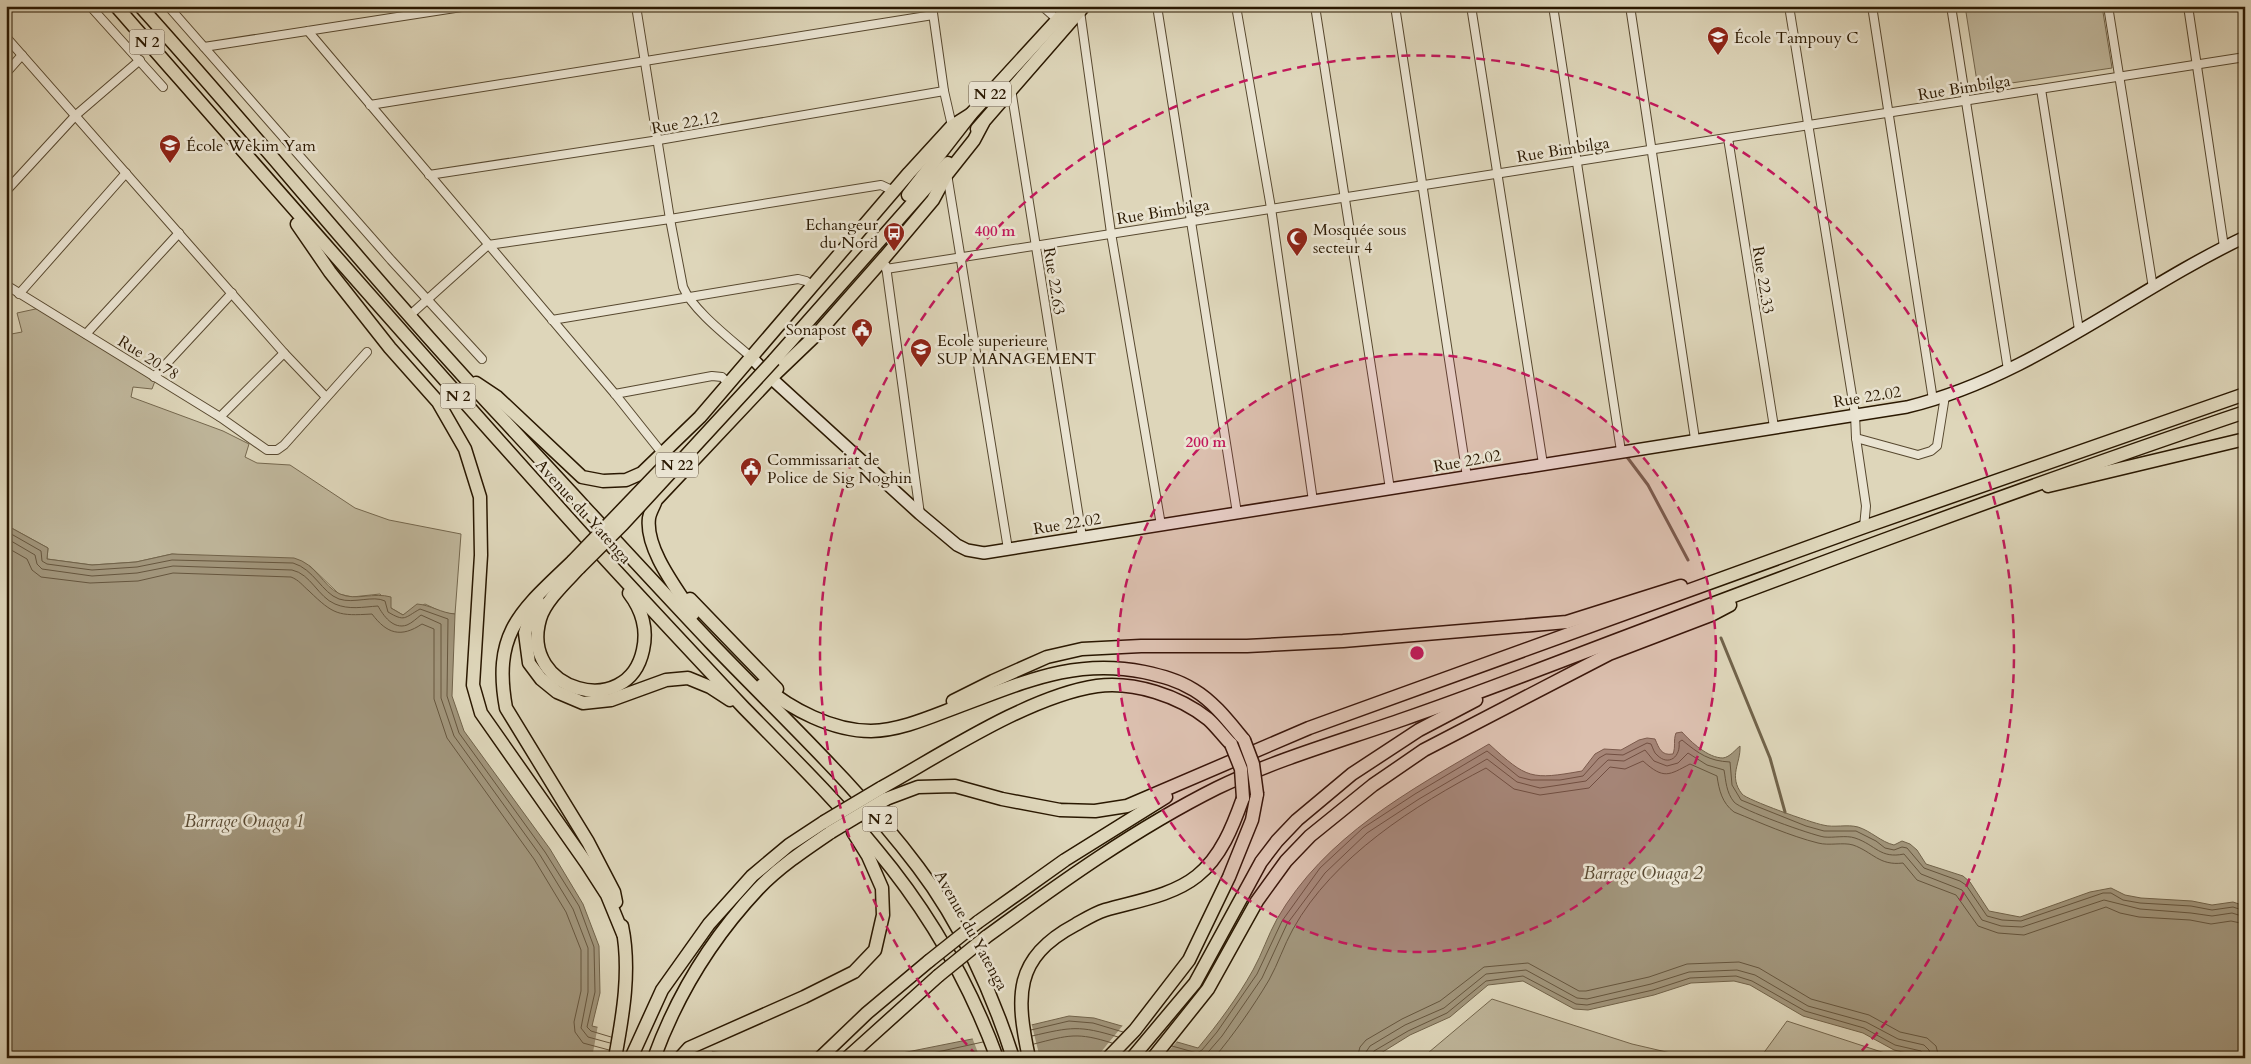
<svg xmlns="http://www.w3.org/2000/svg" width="2251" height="1064" font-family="Cardo,serif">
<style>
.green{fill:#bfb69b;stroke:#74674e}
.water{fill:#a1957b;stroke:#71634a}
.pier{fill:#ded6ba}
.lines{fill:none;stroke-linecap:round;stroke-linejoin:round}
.shore{stroke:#66563e;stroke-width:1}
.stream{stroke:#71634a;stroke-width:3}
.street-casing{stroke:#57482f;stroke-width:10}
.secondary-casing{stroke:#2a1801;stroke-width:14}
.primary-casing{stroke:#2a1801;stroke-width:15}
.street{stroke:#eae4d2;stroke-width:8}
.secondary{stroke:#eae4d2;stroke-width:11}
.primary{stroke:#ded6ba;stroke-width:12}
.primary-bridge-casing{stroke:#2a1801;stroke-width:15;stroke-linecap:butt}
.primary-bridge{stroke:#ded6ba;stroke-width:12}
.ring{fill:none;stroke:#c2185b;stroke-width:2.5;stroke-dasharray:9 6}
.labels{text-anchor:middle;stroke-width:5;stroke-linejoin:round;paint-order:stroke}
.shield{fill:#eae4d2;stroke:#645540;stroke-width:1}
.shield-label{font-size:15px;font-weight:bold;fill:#2a1801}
.poi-label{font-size:16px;fill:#2a1801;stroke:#eae4d2;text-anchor:start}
.street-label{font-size:16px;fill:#2a1801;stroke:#eae4d2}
.water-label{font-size:18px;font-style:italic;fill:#5a4a32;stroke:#eae4d2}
.centre{fill:#c2185b;stroke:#eae4d2;stroke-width:2.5}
.ring-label{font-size:15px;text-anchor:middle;font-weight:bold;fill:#c2185b;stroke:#eae4d2;stroke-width:5;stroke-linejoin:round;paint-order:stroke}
</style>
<rect width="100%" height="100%" fill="#ded6ba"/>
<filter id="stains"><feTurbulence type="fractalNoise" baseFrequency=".004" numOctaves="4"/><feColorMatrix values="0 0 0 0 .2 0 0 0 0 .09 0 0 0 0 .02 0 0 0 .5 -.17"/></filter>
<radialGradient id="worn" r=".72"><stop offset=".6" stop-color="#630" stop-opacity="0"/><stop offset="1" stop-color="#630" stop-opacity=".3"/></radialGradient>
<g class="green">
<polygon points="1965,6 2102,6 2112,68 1978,88"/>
<polygon points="40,308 155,381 152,389 133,387 131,397 223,431 249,444 245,457 257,463 290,465 355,508 389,520 461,534 455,614 444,613 425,604 403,615 391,608 380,594 352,597 339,594 310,566 172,554 136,562 92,565 47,559 48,548 6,525 6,335 22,332 17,313"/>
<polygon points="1492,999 1632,1044 1675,1054 1631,1058 1422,1058"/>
<polygon points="1787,1021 1900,1058 1760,1058"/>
</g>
<g class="water">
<path d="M 6,525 L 48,548 L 47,559 L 92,565 L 136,562 L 172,554 L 294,558 C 317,564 322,586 340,594 C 356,601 374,592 391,597 L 391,608 L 403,615 L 417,604 C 431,605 441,613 455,614 L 452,696 L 464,731 L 550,849 L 583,904 L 599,946 L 600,993 L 592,1026 L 674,1045 L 740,1056 L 823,1058 L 6,1058 Z"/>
<path d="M 1682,732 C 1691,742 1708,758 1723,758 C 1730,757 1735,750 1740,746 C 1741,763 1728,776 1742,794 C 1747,800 1812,823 1823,825 C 1834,828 1847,824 1858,827 C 1871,831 1881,842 1894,845 L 1902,841 L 1910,844 L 1917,850 L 1926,864 L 1963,876 L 1970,882 L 1989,911 L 2020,917 L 2090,892 L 2111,888 L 2125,895 L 2141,898 L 2192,901 L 2212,905 L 2233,902 L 2245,906 L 2245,1058 L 1929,1058 L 1894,1050 L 1863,1033 L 1803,1016 L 1750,985 L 1734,981 L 1691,983 L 1654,995 L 1588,1010 L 1574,1009 L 1523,981 L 1488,985 L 1450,1017 L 1410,1035 L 1373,1058 L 877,1058 L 977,1038 L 1069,1016 L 1094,1018 L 1198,1048 C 1218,1024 1238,997 1253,970 C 1262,954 1268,935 1277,919 C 1325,836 1409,791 1489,744 C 1527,779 1531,780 1582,771 L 1595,754 L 1604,749 L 1621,750 L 1639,740 L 1647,738 L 1655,739 C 1659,748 1661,756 1673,754 C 1676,746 1673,741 1676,733 Z"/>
</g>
<g class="pier">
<polygon points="1031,1022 1040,1058 980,1058 972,1037"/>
<polygon points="1124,1024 1178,1040 1163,1058 1096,1058"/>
<polygon points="598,1025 644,1036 636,1058 592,1058"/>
<polygon points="647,1037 712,1050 711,1058 640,1058"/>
<polygon points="778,1054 823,1055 825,1058 778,1058"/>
</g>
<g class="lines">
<g class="shore">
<path d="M 6,531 L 41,551 L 42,561 L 47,564 L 92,570 L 137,567 L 172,560 L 293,563 C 314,569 322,593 339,599 C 354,604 373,595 385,601 L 388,612 C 405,622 404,618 420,609 L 448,619 L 447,696 L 459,733 L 545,852 L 579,906 L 594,947 L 595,992 L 587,1027 L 591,1031 L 611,1037"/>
<path d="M 6,538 L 35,555 L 37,564 L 42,569 L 92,576 L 137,573 L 173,566 L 292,570 C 311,574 318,597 335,604 C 349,610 363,607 378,606 C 383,615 393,630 407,625 C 412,623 417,618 421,615 L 441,624 L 441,698 L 454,736 L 540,855 L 573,909 L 588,948 L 588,992 L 581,1028 L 588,1037 L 610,1043"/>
<path d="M 6,547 L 27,559 L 32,570 L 41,577 L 90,583 L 138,581 L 173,573 L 291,577 C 299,580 303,586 309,591 C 334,615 338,616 372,614 C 387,634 401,638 422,624 L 434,629 L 434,699 L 447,738 L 534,859 L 566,912 L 581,950 L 581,991 L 574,1022 L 575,1032 L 583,1043 L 609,1050"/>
<polyline points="1031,1030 1069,1021 1093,1023 1123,1032"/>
<path d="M 1032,1036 C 1071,1027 1079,1025 1118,1037"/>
<path d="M 1034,1044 C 1069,1035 1077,1032 1112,1043"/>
<path d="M 1172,1046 L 1197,1053 L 1202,1050 L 1217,1032 L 1257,974 L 1282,921 L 1320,868 L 1363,828 L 1415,794 L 1487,751 L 1519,777 L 1531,780 L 1560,780 L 1583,776 L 1599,758 L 1606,754 L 1623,755 L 1647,743 L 1651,744 C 1653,748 1654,753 1657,755 C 1669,767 1681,756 1679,742 L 1682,740 C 1699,754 1709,761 1730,762 L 1732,785 L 1741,800 L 1806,826 L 1824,831 L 1856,831 L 1876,841 L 1885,848 L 1894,850 L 1902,847 L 1907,848 L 1924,868 L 1960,881 L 1966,885 L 1987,916 L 2002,920 L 2021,921 L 2103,893 L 2111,893 L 2123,900 L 2140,903 L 2191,906 L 2212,910 L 2233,907 L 2245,911"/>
<polyline points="910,1058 983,1042"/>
<path d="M 1203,1058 L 1222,1036 L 1262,978 L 1287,924 L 1325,873 L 1367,833 L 1419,799 L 1487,759 L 1517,782 L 1540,788 L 1586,781 L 1608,760 L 1624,761 L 1645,750 L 1654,761 L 1667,766 L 1678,763 L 1688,753 L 1707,765 L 1724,770 C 1726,781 1726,792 1734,802 C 1741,810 1812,835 1824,837 C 1834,838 1846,835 1855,838 C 1876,845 1880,859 1904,854 L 1921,874 L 1962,890 L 1982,920 L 2001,926 L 2022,927 L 2104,900 L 2140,909 L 2191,913 L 2212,916 L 2232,913 L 2245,917"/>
<path d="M 1214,1058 C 1234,1034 1253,1007 1269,980 C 1278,964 1284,945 1293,929 C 1333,857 1415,805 1486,768 L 1514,789 L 1540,795 L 1589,788 L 1610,767 L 1625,769 L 1643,761 C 1664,780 1669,775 1690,764 L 1717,776 C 1719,790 1722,803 1734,812 C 1761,823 1790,836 1818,843 C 1829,846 1843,842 1853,845 C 1873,852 1879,866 1903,863 L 1917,880 L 1956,895 L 1978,926 L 1998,933 L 2024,935 L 2106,907 L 2120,913 L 2139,917 L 2190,920 L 2211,924 L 2231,921 L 2245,924"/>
<polyline points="1357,1058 1360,1047 1366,1040 1402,1019 1440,1001 1484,967 1528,963 1579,991 1586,991 1649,977 1687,964 1739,962 1759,968 1811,999 1869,1015 1900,1032 1927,1038 1936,1046 1939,1058"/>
<polyline points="1365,1058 1366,1052 1370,1046 1405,1025 1444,1008 1486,974 1526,970 1577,998 1587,999 1651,984 1689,972 1737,970 1755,975 1808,1006 1866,1022 1898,1039 1924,1045 1929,1050 1931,1058"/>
<polyline points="1371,1058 1374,1051 1408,1031 1447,1013 1486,981 1523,976 1576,1004 1587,1005 1653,990 1690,978 1736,976 1752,981 1805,1011 1864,1028 1895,1045 1921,1051 1925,1058"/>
</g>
<g class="stream">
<polyline points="1627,457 1648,485 1688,560"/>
<polyline points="1721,638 1770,758 1785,812"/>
</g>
<g class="street-casing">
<g id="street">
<polyline points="90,6 163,87"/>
<polyline points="168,6 391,260 482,359"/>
<path d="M 636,6 L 670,219 L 683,287 C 693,311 732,340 752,358"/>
<polyline points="932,6 944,91 952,126"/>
<polyline points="1042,6 1058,20"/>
<polyline points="1157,6 1237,513"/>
<polyline points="1236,6 1271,208 1313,501"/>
<polyline points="1315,6 1390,489"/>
<polyline points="1395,6 1467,477"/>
<polyline points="1471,6 1543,464"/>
<polyline points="1553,6 1621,451"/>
<polyline points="1630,6 1695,439"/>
<polyline points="1789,6 1855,414 1856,438 1866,506 1864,527"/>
<polyline points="1872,6 1933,400"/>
<polyline points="1951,6 2008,370"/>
<polyline points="2108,6 2153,288"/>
<polyline points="2188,6 2224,247"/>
<polyline points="1080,11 1111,233 1161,525"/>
<polyline points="308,31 615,394 662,453"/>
<polyline points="6,37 284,353 326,397"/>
<polyline points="204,47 468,6"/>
<polyline points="6,73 22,55"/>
<polyline points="1011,89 1082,537"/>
<polyline points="2041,89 2079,330"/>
<polyline points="370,105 933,15"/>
<polyline points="1728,138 1774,427"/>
<polyline points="947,174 1008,549"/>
<polyline points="429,175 659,140 944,91"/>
<polyline points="6,191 76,115 140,60"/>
<polyline points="886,266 920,514"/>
<polyline points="886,269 2245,57"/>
<polyline points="6,285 220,417 267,450 277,450 284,445 367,352"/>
<polyline points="19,294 126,173"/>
<polyline points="409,316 488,245 670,219 881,185 894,191"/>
<polyline points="552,320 798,279 806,281 813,286"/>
<polyline points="86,334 179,233"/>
<polyline points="154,377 232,293"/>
<polyline points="615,394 712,376 722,377 728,383"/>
<polyline points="220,417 284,353"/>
<polyline points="1856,438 1918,455 1931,451 1937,446 1945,396"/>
</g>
</g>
<g class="secondary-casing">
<path id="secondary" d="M 752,358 L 771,378 L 920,514 L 957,545 L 967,550 L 984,553 L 1907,407 C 2031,377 2131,291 2245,237"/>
</g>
<g class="primary-casing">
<g id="primary">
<path d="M 116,6 C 279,192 441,378 607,561 C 652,610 698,659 744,708 C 789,754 835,799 876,849 C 928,911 969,982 997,1058"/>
<path d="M 140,6 C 262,141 376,283 500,416 C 571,492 641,569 712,644 C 782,717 856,785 918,867 C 960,922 992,992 1013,1058"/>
<polyline points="977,129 1084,6"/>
<polyline points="908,195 971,114 1070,6"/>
<polyline points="297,224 330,272 390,348 438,402 465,449 480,497 481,555 473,685 481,713 587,864 607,895 623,934"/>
<polyline points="774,360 948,163"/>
<polyline points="476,383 497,397 582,477 603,481 626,480 642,473 700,417 909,173 952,126 971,114"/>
<polyline points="2048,486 2245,439"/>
<path d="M 573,561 C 522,610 492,631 506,708 L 588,842 L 614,892 L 616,902"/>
<path d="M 579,568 C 567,581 545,601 540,619 C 519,691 628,721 643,650 C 648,628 642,610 629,593"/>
<polyline points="690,599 777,689"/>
<polyline points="538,601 531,613 525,633 529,663 541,679 557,692 583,703 611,700 666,680 688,678 710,687 730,700"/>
<path d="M 693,614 C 677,589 645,549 649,518 C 650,512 654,506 656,500 L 771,378 L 818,333 L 885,257 L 933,200 L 947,174 L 974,140 L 983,123"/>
<path d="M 762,685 C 791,709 832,731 871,731 C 903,730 932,716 962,705 C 1025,682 1075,658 1144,672 C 1162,676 1178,680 1194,690 C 1214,702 1229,722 1244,740"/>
<polyline points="953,701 993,681 1047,657 1082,649 1141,646 1247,646 1343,641 1567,622 1681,586"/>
<path d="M 881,788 C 942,754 1029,696 1097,686 C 1134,681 1179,696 1208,719 C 1216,726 1223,736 1231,744"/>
<polyline points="886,799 918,787 955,786 1002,799 1060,810 1095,811 1127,806 1309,728 1864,527 2245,394"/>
<polyline points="978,922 1065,860 1166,797"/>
<path d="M 986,937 C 1060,883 1135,829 1217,788 C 1277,759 1341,741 1404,719 C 1465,698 1525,675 1585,652 C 1804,569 2023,487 2245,412"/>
<path d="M 615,1058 C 623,1015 631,969 622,926"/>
<polyline points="631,1058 662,990 709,924 752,876 789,845 824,822"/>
<path d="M 654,1058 C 677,995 712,938 758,889 C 779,867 806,849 831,832"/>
<polyline points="680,1058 689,1048 804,997 854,972 875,950 883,915 882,888 868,856 853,832"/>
<polyline points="820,1058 867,1013 929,961"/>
<polyline points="847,1058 938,976"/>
<path d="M 1029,1058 C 1016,997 1013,958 1075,925 C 1084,920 1095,913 1105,910 C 1136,901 1172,896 1197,876 C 1221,857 1233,826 1243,798"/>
<polyline points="1108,1058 1135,1030 1189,960 1229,877 1252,820 1257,794"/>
<polyline points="1132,1058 1195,983 1261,862 1277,841 1297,820 1352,774 1419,730 1476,700"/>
<polyline points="1153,1058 1208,989 1257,901 1286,861 1310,836 1373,785 1424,750 1609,654 1711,615 1730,605"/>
</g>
</g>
<use href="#street" class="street"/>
<use href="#secondary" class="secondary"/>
<use href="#primary" class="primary"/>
<g class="primary-bridge-casing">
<g id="primary-bridge">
<polyline points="573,561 671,459"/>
<polyline points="579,568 623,524 774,360"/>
<polyline points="1244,740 1253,764 1257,794"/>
<polyline points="1231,744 1241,769 1243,798"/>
<polyline points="824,822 881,788"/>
<polyline points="831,832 886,799"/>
<polyline points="929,961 978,922"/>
<polyline points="938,976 986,937"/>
</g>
</g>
<use href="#primary-bridge" class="primary-bridge"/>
</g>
<circle cx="1417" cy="653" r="299" fill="#c2185b" fill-opacity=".12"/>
<g class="ring">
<circle cx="1417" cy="653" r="299"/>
<path d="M977 1056A597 597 0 1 1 1857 1056"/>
</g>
<defs>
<g id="school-pin" transform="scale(1.125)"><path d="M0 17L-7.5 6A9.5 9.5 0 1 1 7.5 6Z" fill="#8f2418" stroke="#eae4d2"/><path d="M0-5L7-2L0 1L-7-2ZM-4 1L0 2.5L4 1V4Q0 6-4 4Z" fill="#fff"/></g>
<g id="bus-pin" transform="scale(1.125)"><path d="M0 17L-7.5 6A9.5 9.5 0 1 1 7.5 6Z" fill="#8f2418" stroke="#eae4d2"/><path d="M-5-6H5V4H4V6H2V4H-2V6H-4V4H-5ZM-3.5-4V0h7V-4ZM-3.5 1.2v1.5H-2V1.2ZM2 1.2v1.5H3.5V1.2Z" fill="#fff"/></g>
<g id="mosque-pin" transform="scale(1.125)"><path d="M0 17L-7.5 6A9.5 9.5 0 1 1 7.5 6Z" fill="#8f2418" stroke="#eae4d2"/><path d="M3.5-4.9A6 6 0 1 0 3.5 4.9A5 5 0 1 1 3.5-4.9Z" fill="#fff"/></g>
<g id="civic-pin" transform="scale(1.125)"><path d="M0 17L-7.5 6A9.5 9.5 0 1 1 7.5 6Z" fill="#8f2418" stroke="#eae4d2"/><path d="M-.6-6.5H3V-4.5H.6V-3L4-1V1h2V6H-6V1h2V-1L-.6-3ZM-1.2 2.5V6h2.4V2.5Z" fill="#fff"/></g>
<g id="university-pin" transform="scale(1.125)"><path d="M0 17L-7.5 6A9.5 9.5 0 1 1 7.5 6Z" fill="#8f2418" stroke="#eae4d2"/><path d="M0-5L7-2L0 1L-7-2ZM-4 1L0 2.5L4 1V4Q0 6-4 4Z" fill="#fff"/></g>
</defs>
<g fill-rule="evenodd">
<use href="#school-pin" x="1718" y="37"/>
<use href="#school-pin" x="170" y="145"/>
<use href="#bus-pin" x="894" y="233"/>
<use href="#mosque-pin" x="1297" y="238"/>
<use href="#civic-pin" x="862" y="329"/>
<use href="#university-pin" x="921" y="349"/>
<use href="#civic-pin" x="751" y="468"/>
</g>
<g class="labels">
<g class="shield">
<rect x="129.5" y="29.5" width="35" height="25" rx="4"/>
<rect x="969" y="81.5" width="42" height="25" rx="4"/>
<rect x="440.5" y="383.5" width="35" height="25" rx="4"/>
<rect x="656" y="452.5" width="42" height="25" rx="4"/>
<rect x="862.5" y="806.5" width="35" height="25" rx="4"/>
</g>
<g class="shield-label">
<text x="147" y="47">N 2</text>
<text x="990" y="99">N 22</text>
<text x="458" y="401">N 2</text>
<text x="677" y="470">N 22</text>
<text x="880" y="824">N 2</text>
</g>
<g class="poi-label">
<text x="1734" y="43">École Tampouy C</text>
<text x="186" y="151">École Wekim Yam</text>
<text x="878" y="230" text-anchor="end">Echangeur<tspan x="878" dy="18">du Nord</tspan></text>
<text x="1313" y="235">Mosquée sous<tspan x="1313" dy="18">secteur 4</tspan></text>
<text x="846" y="335" text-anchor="end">Sonapost</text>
<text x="937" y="346">Ecole superieure<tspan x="937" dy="18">SUP MANAGEMENT</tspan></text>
<text x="767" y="465">Commissariat de<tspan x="767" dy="18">Police de Sig Noghin</tspan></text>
</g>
<g class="street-label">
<text transform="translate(1964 87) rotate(-9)" y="6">Rue Bimbilga</text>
<text transform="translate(685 122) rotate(-10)" y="6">Rue 22.12</text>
<text transform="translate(1563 149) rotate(-9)" y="6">Rue Bimbilga</text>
<text transform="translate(1163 211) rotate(-9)" y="6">Rue Bimbilga</text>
<text transform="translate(1764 280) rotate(81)" y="6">Rue 22.33</text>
<text transform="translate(1055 281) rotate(81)" y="6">Rue 22.63</text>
<text transform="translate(149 357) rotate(32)" y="6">Rue 20.78</text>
<text transform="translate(1867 396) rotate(-9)" y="6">Rue 22.02</text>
<text transform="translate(1467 460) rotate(-10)" y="6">Rue 22.02</text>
<text transform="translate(584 511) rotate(48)" y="6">Avenue du Yatenga</text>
<text transform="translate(1067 523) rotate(-9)" y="6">Rue 22.02</text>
<text transform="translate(972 930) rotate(61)" y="6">Avenue du Yatenga</text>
</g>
<g class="water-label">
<text x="244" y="827">Barrage Ouaga 1</text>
<text x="1643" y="879">Barrage Ouaga 2</text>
</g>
</g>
<circle cx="1417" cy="653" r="8" class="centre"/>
<g class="ring-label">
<text x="995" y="236">400 m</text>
<text x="1206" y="447">200 m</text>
</g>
<rect width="2251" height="1064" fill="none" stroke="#ded6ba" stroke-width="25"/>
<rect x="8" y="8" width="2236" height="1049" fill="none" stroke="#2a1801" stroke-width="2.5"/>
<rect x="12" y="12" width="2226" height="1039" fill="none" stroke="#2a1801"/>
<rect width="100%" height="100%" filter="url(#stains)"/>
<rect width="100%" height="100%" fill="url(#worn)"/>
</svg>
